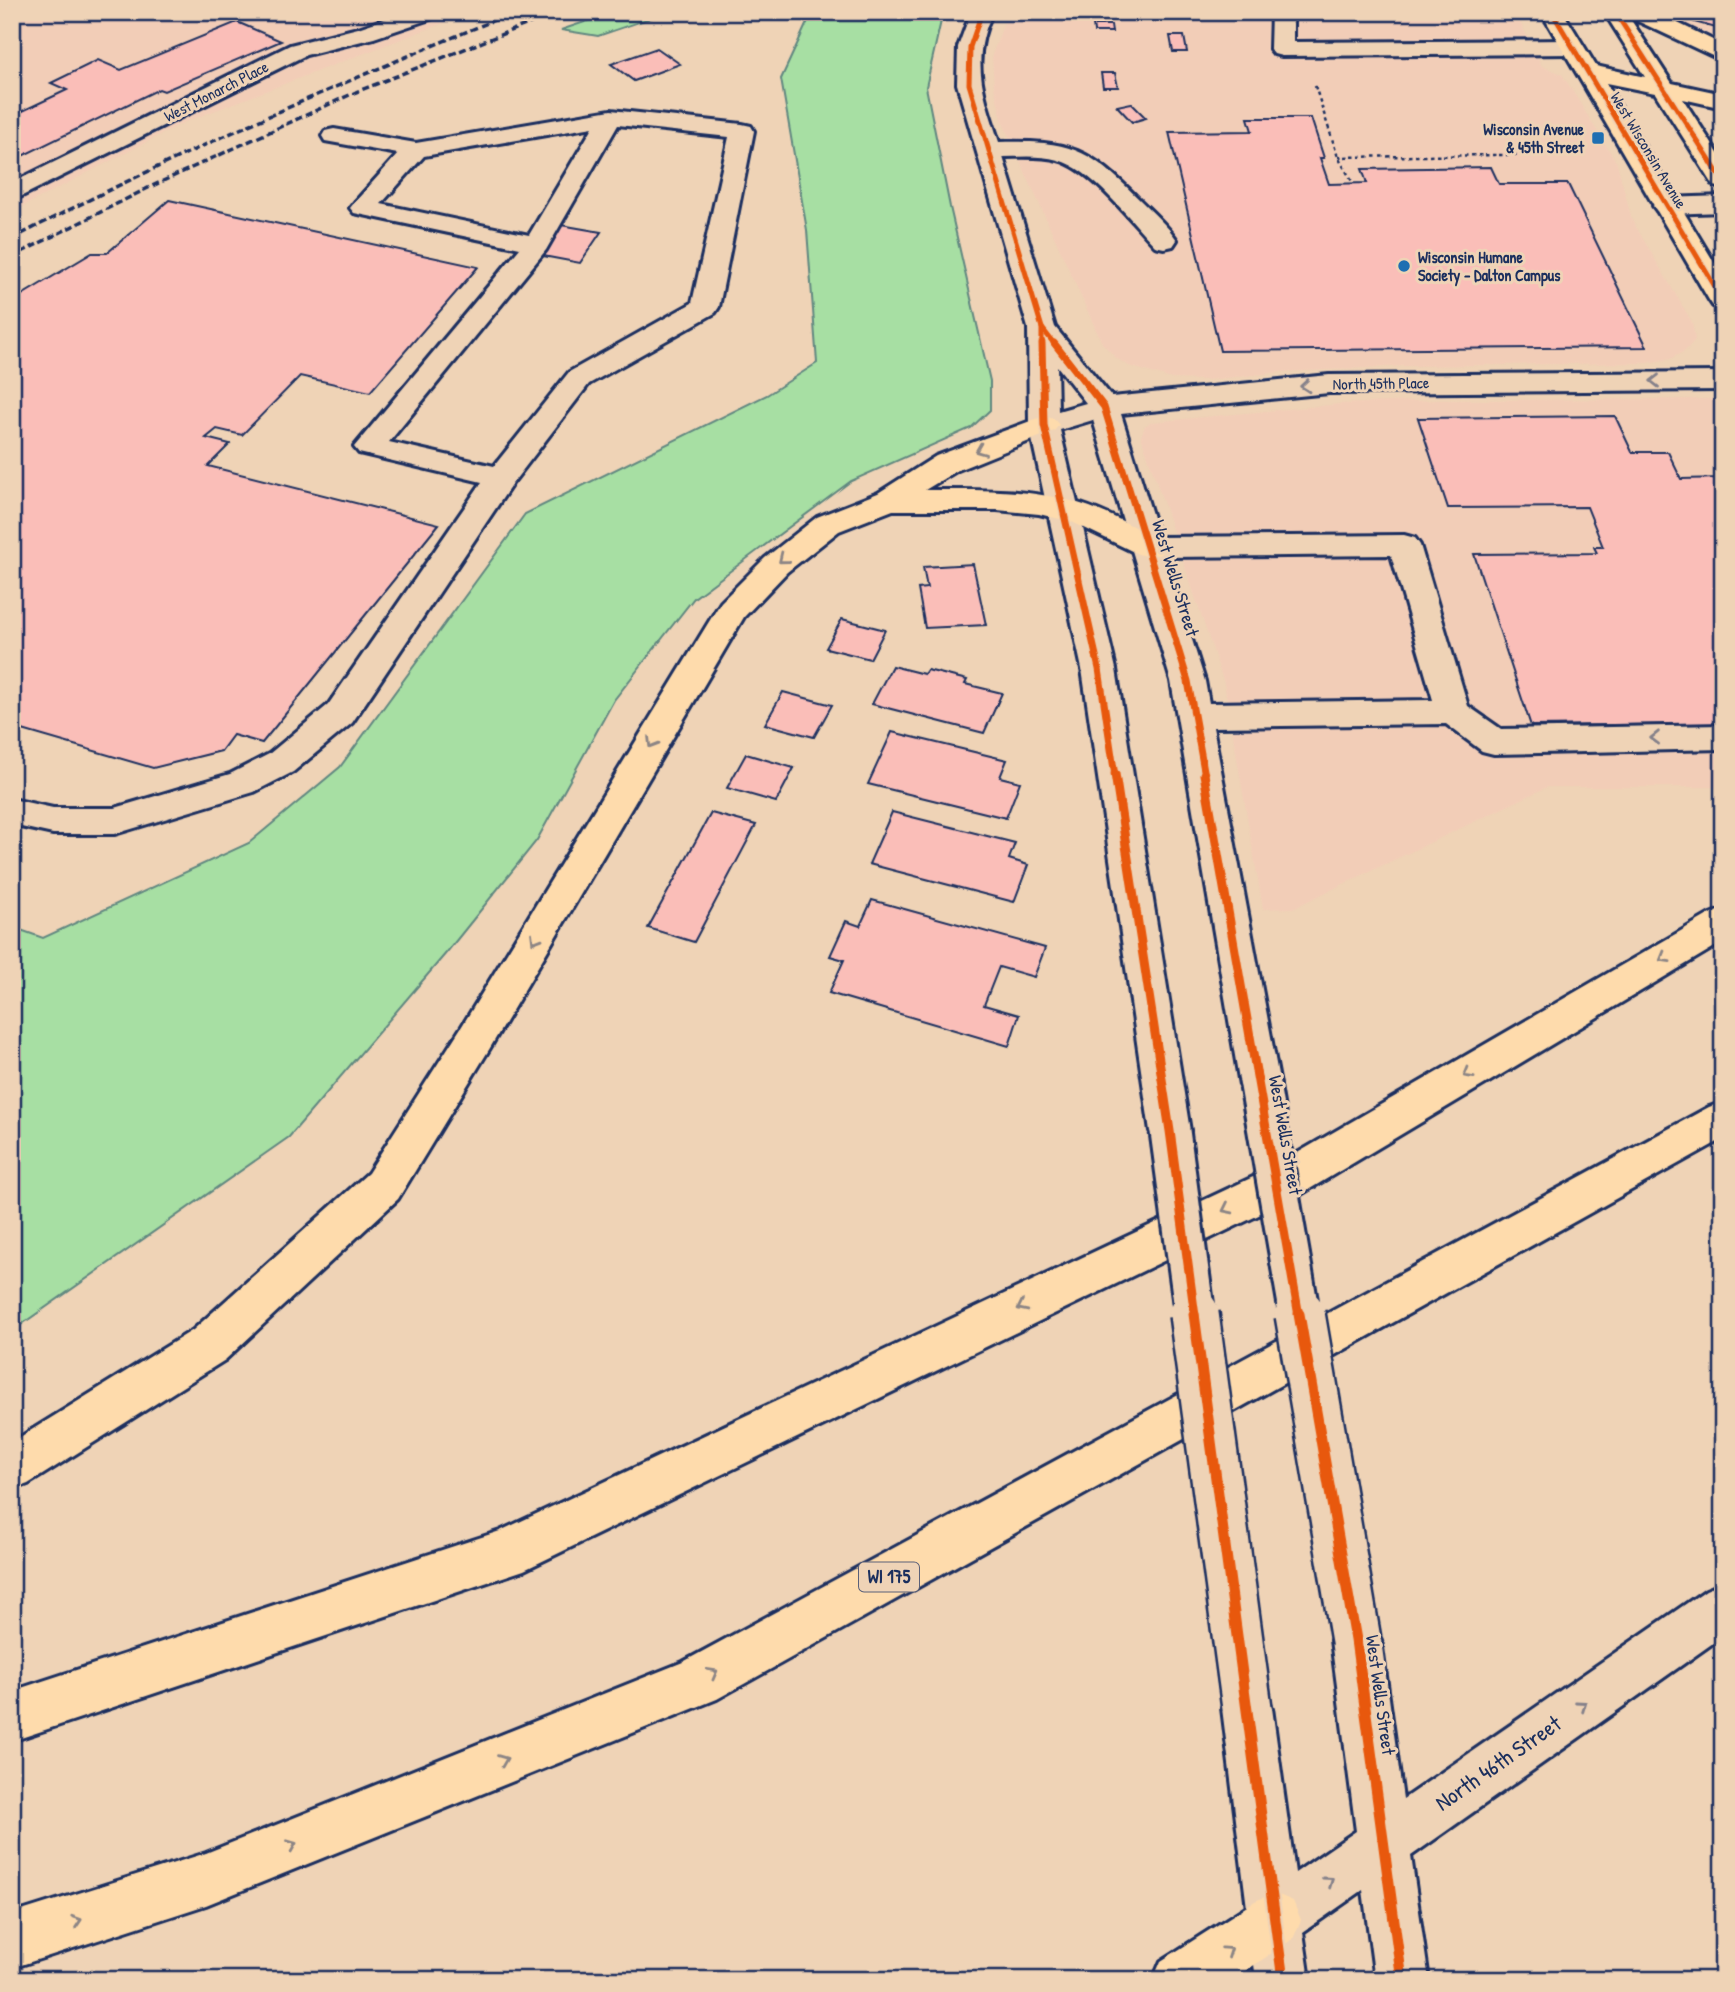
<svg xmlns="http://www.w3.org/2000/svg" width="1735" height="1992" font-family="'Patrick Hand',sans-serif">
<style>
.built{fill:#f2cdb7}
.green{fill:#a7dfa3;stroke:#618780;stroke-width:2}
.building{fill:#fabeb8;stroke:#1b2f5e;stroke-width:2}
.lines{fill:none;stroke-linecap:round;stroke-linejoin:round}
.minor-casing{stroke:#1b2f5e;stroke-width:6}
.major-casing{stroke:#1b2f5e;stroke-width:6}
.highway-casing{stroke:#1b2f5e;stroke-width:6}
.path{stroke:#1b2f5e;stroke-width:2.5;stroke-dasharray:3.5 3.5;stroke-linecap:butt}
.minor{fill:#efd3b6;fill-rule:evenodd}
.major{fill:#fedbac;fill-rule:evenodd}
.highway{fill:#fedbac;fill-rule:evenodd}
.rail{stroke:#1b2f5e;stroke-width:3.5;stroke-dasharray:7 3.5;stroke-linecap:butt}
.minor-bridge-far1-casing{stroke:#1b2f5e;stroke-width:45;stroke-linecap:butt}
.minor-bridge-casing{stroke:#1b2f5e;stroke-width:54;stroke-linecap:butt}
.minor-bridge-far1{stroke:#efd3b6;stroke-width:39}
.minor-bridge{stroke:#efd3b6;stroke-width:49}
.cycleway-far3-casing{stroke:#efd3b6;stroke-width:8}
.cycleway-far2-casing{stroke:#efd3b6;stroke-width:10}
.cycleway-far1-casing{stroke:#efd3b6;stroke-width:13}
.cycleway-casing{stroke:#efd3b6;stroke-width:16}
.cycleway-far3{stroke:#e8590c;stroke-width:5}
.cycleway-far2{stroke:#e8590c;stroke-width:7}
.cycleway-far1{stroke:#e8590c;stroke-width:9}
.cycleway{stroke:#e8590c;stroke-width:11}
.oneway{stroke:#85818a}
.oneway2{stroke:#8c8585}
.poi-dot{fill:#1f6fb2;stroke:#efd3b6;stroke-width:2.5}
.labels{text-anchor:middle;stroke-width:6;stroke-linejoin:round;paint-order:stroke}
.far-street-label{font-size:16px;fill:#1b2f5e;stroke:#efd3b6}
.far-poi-label{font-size:16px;font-weight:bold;fill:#1b2f5e;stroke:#efd3b6;text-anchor:end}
.shield{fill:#efd3b6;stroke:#5b6078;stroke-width:2}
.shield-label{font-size:18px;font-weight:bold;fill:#1b2f5e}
.street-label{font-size:19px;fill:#1b2f5e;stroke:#efd3b6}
.near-street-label{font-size:23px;fill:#1b2f5e;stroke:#efd3b6}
</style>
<rect width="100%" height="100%" fill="#efd3b6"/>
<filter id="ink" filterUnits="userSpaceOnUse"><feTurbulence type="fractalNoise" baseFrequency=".0143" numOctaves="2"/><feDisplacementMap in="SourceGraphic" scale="14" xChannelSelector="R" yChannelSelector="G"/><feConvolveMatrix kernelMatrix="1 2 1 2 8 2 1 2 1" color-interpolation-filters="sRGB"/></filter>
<g filter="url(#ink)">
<g class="built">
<polygon points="12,12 472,12 185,122 12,212"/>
<polygon points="1008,12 1515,12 1542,66 1562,74 1617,163 1632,220 1692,322 1695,340 1685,351 1670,359 1647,363 1405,366 1283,372 1206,380 1172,379 1129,366 1116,358 1102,343 1003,123 994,87 992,55"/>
<polygon points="1668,12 1723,12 1723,42 1678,20"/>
<polygon points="1723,399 1723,787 1547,787 1293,908 1263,909 1224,683 1141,436 1145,426 1152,422 1340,404 1439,400"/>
</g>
<g class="green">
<polygon points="614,12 668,12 598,36 561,30"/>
<polygon points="812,12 943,12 926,87 950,207 990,381 990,410 971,428 851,481 694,598 614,700 537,840 447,952 289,1137 12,1331 12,927 43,938 249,843 340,767 525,514 767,395 817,363 807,230 781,79"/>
</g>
<g class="building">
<polygon points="1684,12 1723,12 1723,30 1694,22 1689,14"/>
<polygon points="237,22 281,41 164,91 159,89 12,161 12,116 67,90 51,83 98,60 121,70"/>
<polygon points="1093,25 1111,25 1112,32 1094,32"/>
<polygon points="1170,36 1184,36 1187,52 1173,52"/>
<polygon points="657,48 680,64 634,81 611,64"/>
<polygon points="1101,73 1115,73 1118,87 1103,87"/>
<polygon points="1131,103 1146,118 1132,122 1117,106"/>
<polygon points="1248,118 1311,118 1324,158 1320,158 1329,184 1367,183 1362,169 1491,167 1499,184 1568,184 1647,347 1220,351 1169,132 1252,131"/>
<polygon points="169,200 478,267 370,392 300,376 242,435 217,429 206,438 230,444 208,466 439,524 262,743 233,735 221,751 153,768 12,727 12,301 92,253 107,253"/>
<polygon points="561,225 601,232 580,263 538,255"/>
<polygon points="1615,416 1632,452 1668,452 1681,479 1723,478 1723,724 1531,726 1474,554 1597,553 1594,547 1603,547 1587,507 1448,508 1418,418"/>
<polygon points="973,564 986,625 925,628 918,589 927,588 923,567"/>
<polygon points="842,619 885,630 870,659 826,648"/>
<polygon points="892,666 924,674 927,670 967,680 965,684 1002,693 984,733 872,704"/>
<polygon points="783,692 832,705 814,737 765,724"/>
<polygon points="892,732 1007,760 1000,777 1020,782 1006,818 868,784"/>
<polygon points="746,754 794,768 776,802 727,788"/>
<polygon points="892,812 1015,843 1009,859 1028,865 1014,902 869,864"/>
<polygon points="711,813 756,825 694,942 648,928"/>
<polygon points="872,900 1045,948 1034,977 999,967 984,1005 1019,1015 1009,1046 829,993 844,960 830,956 846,921 860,926"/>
</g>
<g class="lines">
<g class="minor-casing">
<g id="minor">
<polygon points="405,12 439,12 436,17 374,38 306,55 12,201 12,183 290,45 358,28"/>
<path d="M 971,12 L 993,12 C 969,60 984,96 999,142 C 1070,140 1090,149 1140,200 C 1152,212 1167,225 1177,240 L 1173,246 L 1164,248 L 1155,246 C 1130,220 1092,169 1058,160 C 1040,155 1021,157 1003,157 L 1055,327 L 1112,397 L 1329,375 L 1723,372 L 1723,390 L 1329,393 L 1121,414 L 1159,537 L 1404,535 L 1415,538 L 1420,545 L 1468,706 L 1501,729 L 1723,725 L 1723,749 L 1494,754 L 1482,751 L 1446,724 L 1213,727 L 1280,1085 L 1274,1097 L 1260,1102 L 1246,1097 L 1240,1085 L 1171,681 L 1093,420 L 1060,430 L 1116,669 L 1190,1131 L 1184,1143 L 1170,1148 L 1156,1143 L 1150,1131 L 1082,669 L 1029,425 L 1028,328 L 957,84 L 958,47 ZM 1057,366 L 1086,403 L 1058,411 ZM 1391,555 L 1433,700 L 1209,703 L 1205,681 L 1166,557 Z"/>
<polygon points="1271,12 1293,12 1293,42 1572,40 1580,42 1583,47 1580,52 1572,54 1282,56 1274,54 1270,49"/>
<path d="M 611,110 L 742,124 L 751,126 L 754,131 L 719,307 L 715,313 L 589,384 L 512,484 L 352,723 L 293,772 L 254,792 L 115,834 L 53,834 L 12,825 L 12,799 L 53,808 L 115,808 L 230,774 L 269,754 L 328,705 L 482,482 L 359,453 L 354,447 L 520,248 L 354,213 L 350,208 L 354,203 L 398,154 L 325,141 L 322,136 L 325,131 L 334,129 L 416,143 ZM 618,125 L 729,137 L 692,303 L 569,372 L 494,466 L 389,442 L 546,250 ZM 593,127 L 529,235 L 381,204 L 424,156 Z"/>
<polygon points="1723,196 1723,212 1666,214 1657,211 1653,206 1657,201 1666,198"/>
<polygon points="1723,1583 1723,1636 1411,1856 1429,1980 1375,1980 1363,1890 1303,1932 1310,1980 1256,1980 1222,1708 1229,1690 1247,1683 1265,1690 1272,1708 1295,1873 1356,1831 1331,1640 1339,1623 1356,1615 1373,1623 1381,1640 1403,1799 1706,1590"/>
</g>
</g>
<g class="major-casing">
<polygon id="major" points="1541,12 1563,12 1596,66 1645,77 1604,12 1655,12 1723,45 1723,61 1629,17 1672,83 1723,94 1723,108 1683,99 1723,161 1723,188 1714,186 1655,93 1606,83 1723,277 1723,308 1713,306 1709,300"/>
</g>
<g class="highway-casing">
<g id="highway">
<path d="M 1044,416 L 1054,419 L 1059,425 L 1054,431 L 958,470 L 925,490 C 977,490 1031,488 1081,504 C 1109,513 1134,527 1160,540 L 1165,547 L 1160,554 L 1149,557 L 1138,554 L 1072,522 L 1039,514 L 997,510 L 893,510 L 839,531 L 787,572 L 744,617 L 490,1048 L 398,1199 L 225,1360 L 28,1484 L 12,1490 L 12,1442 L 193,1330 L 368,1173 L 462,1026 L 721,602 L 765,558 L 817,517 L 878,493 L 936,456 Z"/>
<polygon points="1723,909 1723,942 1298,1196 524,1570 12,1741 12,1691 500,1531 1268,1170 1710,914"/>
<polygon points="1723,1102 1723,1139 717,1699 206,1905 12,1968 12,1914 206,1853 683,1662 1709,1107"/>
<polygon points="1274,1893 1293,1901 1301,1920 1293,1939 1232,1980 1153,1980 1161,1961 1255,1901"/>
</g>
</g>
<g class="path">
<polyline points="1315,86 1338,157 1353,183"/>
<polyline points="1338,157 1583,154"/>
</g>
<use href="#minor" class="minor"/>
<use href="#major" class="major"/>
<use href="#highway" class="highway"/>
<g class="rail">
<path d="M 12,239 C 175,154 344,82 514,12"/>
<polyline points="12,257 150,187 356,92 558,12"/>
</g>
<g class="minor-bridge-far1-casing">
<g id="minor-bridge-far1">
<polyline points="1260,1085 1300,1316"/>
<polyline points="1170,1131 1195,1316"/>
</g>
</g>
<g class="minor-bridge-casing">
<g id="minor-bridge">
<polyline points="1194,1314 1247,1708"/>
<polyline points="1300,1314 1356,1640"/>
</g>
</g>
<use href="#minor-bridge-far1" class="minor-bridge-far1"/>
<use href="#minor-bridge" class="minor-bridge"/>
<g class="cycleway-far3-casing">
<g id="cycleway-far3">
<polyline points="982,12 970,47 969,84 1042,328 1042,345"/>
<polyline points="1552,12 1723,300"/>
<polyline points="1615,12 1723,181"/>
<polyline points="1042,328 1055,345"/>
</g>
</g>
<g class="cycleway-far2-casing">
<g id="cycleway-far2">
<polyline points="1042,343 1044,425 1099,669 1115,776"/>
<polyline points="1054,343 1104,407 1188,681 1205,776"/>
</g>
</g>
<g class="cycleway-far1-casing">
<g id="cycleway-far1">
<polyline points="1115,774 1170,1131 1195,1316"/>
<polyline points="1204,774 1299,1316"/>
</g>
</g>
<g class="cycleway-casing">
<g id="cycleway">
<polyline points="1194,1314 1283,1980"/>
<polyline points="1299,1314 1356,1640 1402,1980"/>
</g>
</g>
<use href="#cycleway-far3" class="cycleway-far3"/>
<use href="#cycleway-far2" class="cycleway-far2"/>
<use href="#cycleway-far1" class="cycleway-far1"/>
<use href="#cycleway" class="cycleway"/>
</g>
<defs><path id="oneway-chevron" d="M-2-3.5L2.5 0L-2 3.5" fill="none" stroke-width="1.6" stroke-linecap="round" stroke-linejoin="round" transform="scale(1.75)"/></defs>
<g class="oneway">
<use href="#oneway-chevron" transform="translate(1655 381) rotate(180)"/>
<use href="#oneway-chevron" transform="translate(1305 386) rotate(175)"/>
<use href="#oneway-chevron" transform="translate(1655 738) rotate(179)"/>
<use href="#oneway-chevron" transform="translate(1582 1705) rotate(-35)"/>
<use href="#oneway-chevron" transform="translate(1329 1881) rotate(-35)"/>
</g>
<g class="oneway2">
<use href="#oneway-chevron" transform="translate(980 450) rotate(158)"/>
<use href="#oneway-chevron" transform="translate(783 559) rotate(141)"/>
<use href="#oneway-chevron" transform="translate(652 743) rotate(121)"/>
<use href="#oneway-chevron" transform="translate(535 939) rotate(121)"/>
<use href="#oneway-chevron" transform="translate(1664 958) rotate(150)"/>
<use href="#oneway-chevron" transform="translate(1468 1074) rotate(150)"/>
<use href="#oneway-chevron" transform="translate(1227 1209) rotate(154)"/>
<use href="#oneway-chevron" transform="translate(1022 1307) rotate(154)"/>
<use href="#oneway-chevron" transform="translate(713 1673) rotate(-29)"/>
<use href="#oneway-chevron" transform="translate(503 1760) rotate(-22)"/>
<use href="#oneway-chevron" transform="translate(292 1845) rotate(-22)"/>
<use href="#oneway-chevron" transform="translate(77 1921) rotate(-18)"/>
<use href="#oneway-chevron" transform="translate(1228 1951) rotate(-34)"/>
</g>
</g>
<g class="poi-dot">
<rect x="1591" y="131" width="14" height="14" rx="3.5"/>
<circle cx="1404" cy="266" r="7"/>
</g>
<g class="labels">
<g class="far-street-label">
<text transform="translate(216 91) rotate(-27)" y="6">West Monarch Place</text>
<text transform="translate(1649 150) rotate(59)" y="6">West Wisconsin Avenue</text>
<text transform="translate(1381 383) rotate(-1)" y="6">North 45th Place</text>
</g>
<g class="far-poi-label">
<text x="1584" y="135">Wisconsin Avenue<tspan x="1584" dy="18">&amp; 45th Street</tspan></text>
<text x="1418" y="263" text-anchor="start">Wisconsin Humane<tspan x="1418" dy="18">Society - Dalton Campus</tspan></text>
</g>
<rect class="shield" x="859" y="1562.5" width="60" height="29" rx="5"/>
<g class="shield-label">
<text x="889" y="1583">WI 175</text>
</g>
<g class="street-label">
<text transform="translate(1176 578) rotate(73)" y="7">West Wells Street</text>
<text transform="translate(1286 1135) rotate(80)" y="7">West Wells Street</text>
<text transform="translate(1381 1695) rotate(82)" y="7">West Wells Street</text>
</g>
<g class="near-street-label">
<text transform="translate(1498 1763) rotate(-35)" y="8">North 46th Street</text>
</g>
</g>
<rect width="1735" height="1992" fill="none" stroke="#efd3b6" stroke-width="42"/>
<rect x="21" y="21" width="1693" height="1950" fill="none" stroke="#1b2f5e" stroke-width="2.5" filter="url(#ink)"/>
</svg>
